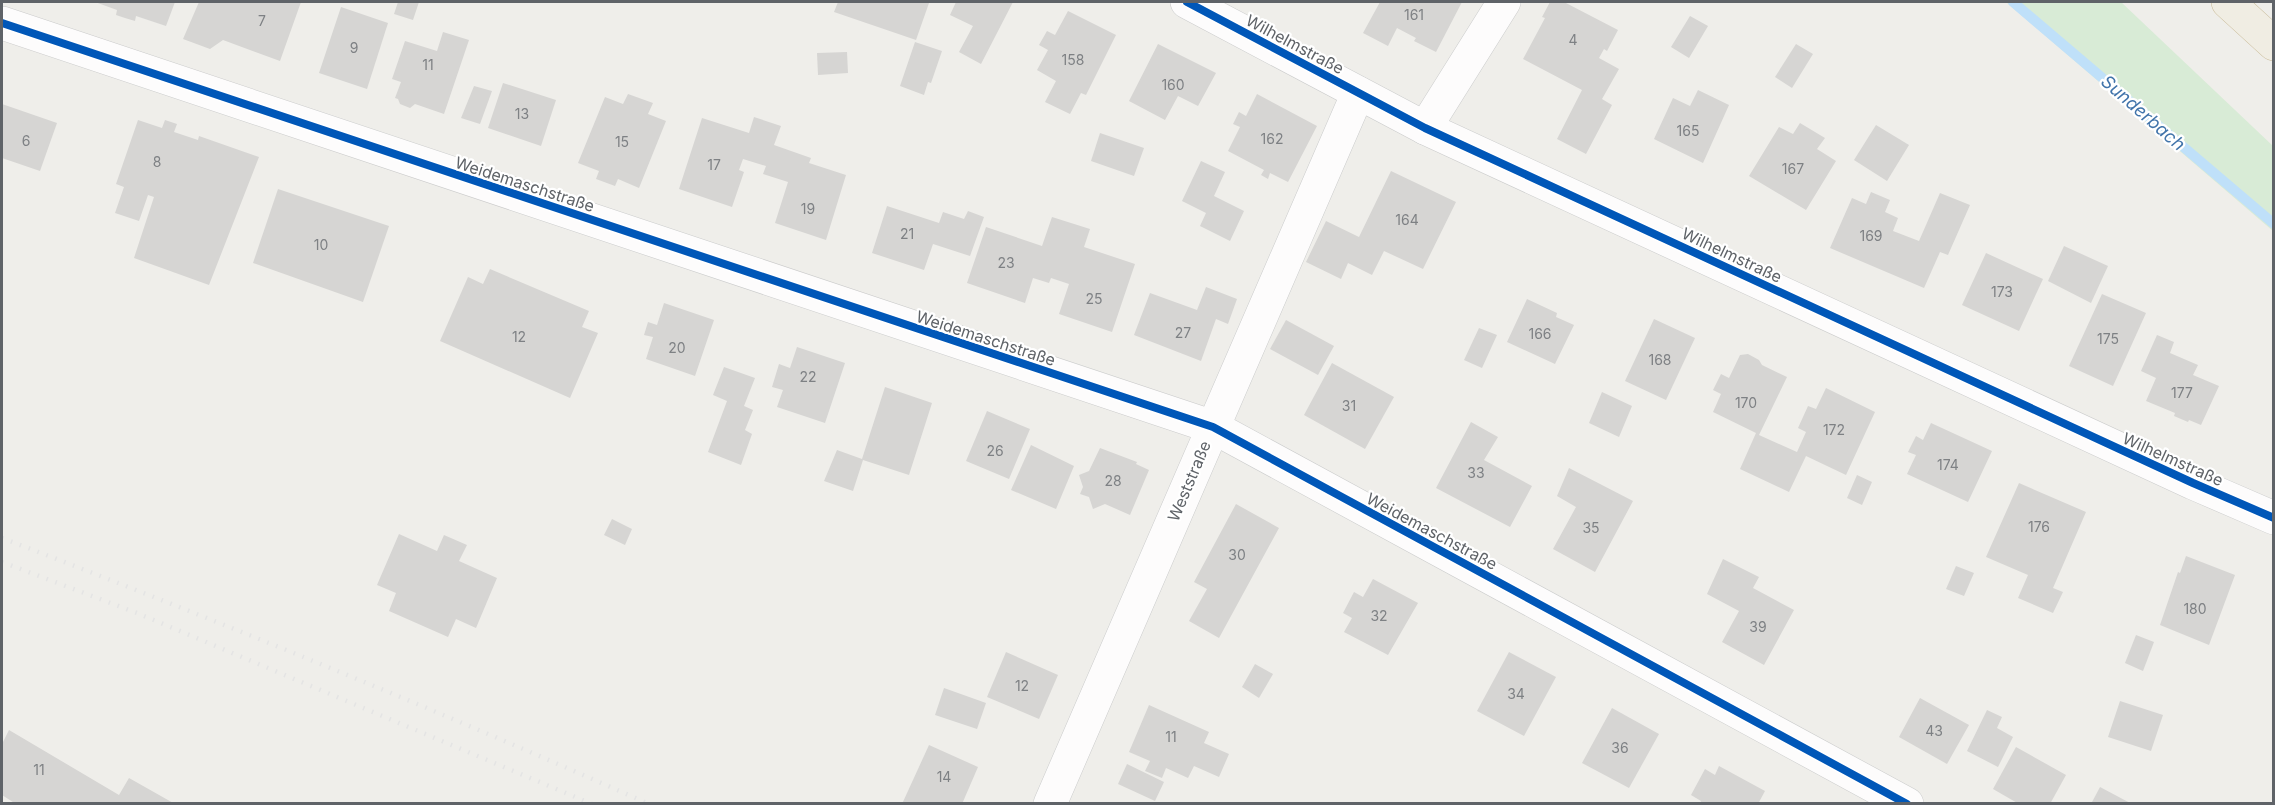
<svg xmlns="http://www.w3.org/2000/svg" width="2275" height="805" font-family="Inter,sans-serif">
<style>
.green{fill:#d8ebd6}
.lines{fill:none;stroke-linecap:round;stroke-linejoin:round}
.stream{stroke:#bfe0f9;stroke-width:10}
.building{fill:#d6d5d3}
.minor-casing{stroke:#cbcccc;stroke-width:34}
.motorway-casing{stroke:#c8b996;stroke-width:34}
.minor{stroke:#fdfcfc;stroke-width:33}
.motorway{stroke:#f0ede3;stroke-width:33}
.rail{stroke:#e4e4e4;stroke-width:4.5;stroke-dasharray:1.5 8;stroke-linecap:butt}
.cycleway-casing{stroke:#fff;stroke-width:11}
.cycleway{stroke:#0057b8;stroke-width:8}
.labels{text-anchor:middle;stroke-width:4.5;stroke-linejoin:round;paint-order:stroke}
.number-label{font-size:14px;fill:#7e8184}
.street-label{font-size:16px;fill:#5f6368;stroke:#fff}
.water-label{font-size:18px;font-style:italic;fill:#4174aa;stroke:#fff}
</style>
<rect width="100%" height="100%" fill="#efeeea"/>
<polygon class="green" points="2006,2 2121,2 2273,146 2273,231"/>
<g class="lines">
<polyline class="stream" points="2013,2 2274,224"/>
</g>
<g class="building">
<polygon points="95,2 175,2 166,26 136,16 135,21 125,18 116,15 117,10"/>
<polygon points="199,2 301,2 280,61 223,40 210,49 183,39"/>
<polygon points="398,2 419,2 413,20 394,14"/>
<polygon points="838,2 924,2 929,3 916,40 834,12"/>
<polygon points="956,2 1013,2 981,64 959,52 973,26 950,15"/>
<polygon points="1380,2 1462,2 1436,52 1414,41 1416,38 1397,28 1388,46 1363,33"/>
<polygon points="1550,2 1564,2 1618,30 1607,51 1604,49 1599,58 1619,69 1602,99 1612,105 1586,154 1557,139 1582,90 1523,59 1545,18 1542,17"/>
<polygon points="341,7 388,23 367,89 319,73"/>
<polygon points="1068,11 1116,35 1086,95 1081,93 1070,114 1045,102 1056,81 1037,70 1048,50 1039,45 1047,31 1055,35"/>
<polygon points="1690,16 1708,26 1689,58 1671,47"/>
<polygon points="443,32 469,40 444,114 415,104 410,108 400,104 398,99 395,98 401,82 392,79 405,41 437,51"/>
<polygon points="915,42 942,51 931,83 928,82 924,95 900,86"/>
<polygon points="1158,44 1216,73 1198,106 1178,96 1165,120 1129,101"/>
<polygon points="1796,44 1813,54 1792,88 1775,77"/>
<polygon points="847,52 848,73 818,75 817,53"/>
<polygon points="503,83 556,100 541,146 488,128"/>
<polygon points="474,86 492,91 480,124 461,118"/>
<polygon points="1698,90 1729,105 1703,163 1654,139 1673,98 1690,106"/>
<polygon points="628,94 653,103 648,114 666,121 639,188 618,179 615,186 596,179 599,171 578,163 605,97 623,104"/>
<polygon points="1257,94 1317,126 1288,182 1270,173 1268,179 1261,175 1264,170 1228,151 1240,127 1233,124 1239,112 1246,116"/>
<polygon points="2,104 57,123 40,171 2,158"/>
<polygon points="754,117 781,126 774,145 811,158 809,163 846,175 826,240 775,223 788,182 763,174 766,166 743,159 739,170 744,172 732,207 679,189 702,118 749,133"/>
<polygon points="138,120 162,128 165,120 177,124 174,132 198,140 199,136 259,157 209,285 134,258 154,197 148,195 139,221 115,213 124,187 116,184"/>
<polygon points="1800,123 1825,138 1817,149 1836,161 1806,210 1749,176 1779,127 1793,134"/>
<polygon points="1876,125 1909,145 1887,181 1854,160"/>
<polygon points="1100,133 1144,148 1134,176 1091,161"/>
<polygon points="1201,161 1225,172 1214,196 1244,211 1230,241 1200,226 1206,213 1182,201"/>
<polygon points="1391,171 1456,202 1423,269 1384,251 1372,275 1348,263 1341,279 1306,262 1326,221 1359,237"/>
<polygon points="278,189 389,226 363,302 253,263"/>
<polygon points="1871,192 1890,200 1885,212 1898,218 1893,231 1919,241 1940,193 1970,205 1948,255 1940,252 1924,288 1830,248 1852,198 1866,204"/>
<polygon points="887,206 939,223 943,212 964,219 968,211 984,217 970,256 933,244 924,270 872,253"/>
<polygon points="1052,217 1090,229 1084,247 1135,264 1112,332 1059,314 1069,284 1051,278 1049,283 1033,278 1025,303 967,283 986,227 1042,246"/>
<polygon points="2064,246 2108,266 2091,303 2048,281"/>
<polygon points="1986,253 2043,279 2019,331 1962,305"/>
<polygon points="490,269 589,311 582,327 598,333 570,398 440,341 468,277 483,284"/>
<polygon points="1206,287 1237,299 1228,324 1216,319 1201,361 1134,335 1150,293 1197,310"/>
<polygon points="2102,294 2146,313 2113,386 2069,366"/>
<polygon points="1527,299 1557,313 1556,317 1574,325 1555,364 1507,342"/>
<polygon points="664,303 714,320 695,376 646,359 653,337 644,335 648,322 657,325"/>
<polygon points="1654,319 1695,338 1666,400 1625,381"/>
<polygon points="1286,320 1334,346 1318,375 1270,349"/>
<polygon points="1479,328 1497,335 1482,368 1464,360"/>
<polygon points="2157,335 2174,342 2170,353 2198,365 2193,375 2219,386 2201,425 2189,420 2188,422 2174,416 2175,413 2146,401 2156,378 2141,371"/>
<polygon points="797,347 845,363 825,423 777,407 783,390 772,387 779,364 790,368"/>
<polygon points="1748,354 1759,360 1762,365 1787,377 1759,435 1797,452 1806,432 1798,428 1808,406 1816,409 1826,388 1875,412 1846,475 1806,456 1789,492 1740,469 1756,433 1713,412 1721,394 1713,390 1721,374 1729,378 1740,355"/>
<polygon points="1332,363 1394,397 1365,449 1304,415"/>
<polygon points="724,367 755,378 744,406 753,410 745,430 752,434 741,465 708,452 727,401 713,395"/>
<polygon points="885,387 932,403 909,475 863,460 853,491 824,481 837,450 862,459"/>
<polygon points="1602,392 1632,406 1619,437 1589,423"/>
<polygon points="987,411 1030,429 1009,479 966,461"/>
<polygon points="1471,422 1498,437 1484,460 1532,486 1510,527 1436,488"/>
<polygon points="1931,423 1992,451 1968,502 1907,474 1916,455 1908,452 1916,436 1923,440"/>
<polygon points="1031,445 1074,466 1056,509 1011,490"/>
<polygon points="1100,448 1137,462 1136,464 1149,470 1130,515 1105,504 1093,509 1089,497 1080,494 1083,487 1079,475 1089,471"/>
<polygon points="1569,468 1633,501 1595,572 1553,549 1576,507 1557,496"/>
<polygon points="1857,475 1872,482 1862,505 1847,498"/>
<polygon points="2019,483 2086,512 2053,588 2063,592 2053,613 2018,598 2028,575 1986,557"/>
<polygon points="1236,504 1279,528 1219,638 1189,621 1207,589 1194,582"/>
<polygon points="612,519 632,529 625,545 604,535"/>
<polygon points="399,534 437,551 444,535 467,545 459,561 497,578 476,628 456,619 448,637 389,611 396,593 377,585"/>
<polygon points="2186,556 2235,575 2209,645 2160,625 2178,572 2180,573"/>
<polygon points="1723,559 1759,577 1753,588 1794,610 1764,665 1722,642 1739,611 1707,594"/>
<polygon points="1956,566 1974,573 1964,596 1946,589"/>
<polygon points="1373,579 1418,603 1388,655 1344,632 1352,618 1343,613 1354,592 1363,597"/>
<polygon points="2136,635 2154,642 2143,671 2125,663"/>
<polygon points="1006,652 1058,675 1039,719 987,697"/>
<polygon points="1509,652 1556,677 1524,736 1477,711"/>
<polygon points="1255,664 1273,674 1259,698 1242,687"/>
<polygon points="944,688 986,703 977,729 935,715"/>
<polygon points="1920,698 1969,725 1947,764 1899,737"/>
<polygon points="2120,701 2163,715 2151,751 2108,737"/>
<polygon points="1149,705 1209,732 1204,743 1229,754 1219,777 1194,766 1188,778 1166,768 1162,778 1145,771 1150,761 1129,752"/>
<polygon points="1612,708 1659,734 1629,788 1582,763"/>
<polygon points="1987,710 2002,717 1997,728 2013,737 1998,767 1967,751"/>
<polygon points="9,730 119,795 129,778 175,804 16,804 2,795 2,744"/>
<polygon points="929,745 978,767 962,804 902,804"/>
<polygon points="2016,747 2066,775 2050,804 2019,804 1993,789"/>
<polygon points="1127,764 1164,782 1155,801 1118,784"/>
<polygon points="1719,766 1765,791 1758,804 1700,804 1701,801 1691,795 1705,769 1715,775"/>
<polygon points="2100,787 2132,804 2091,804"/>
</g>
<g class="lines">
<g class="minor-casing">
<g id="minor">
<polyline points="1187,2 1425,128 2193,483 2274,518"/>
<polyline points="2,23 1213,427 1907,804"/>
<polyline points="1425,128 1504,2"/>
<polyline points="1050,804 1358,93"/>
</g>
</g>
<g class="motorway-casing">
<polyline id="motorway" points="2228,2 2274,44"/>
</g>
<use href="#minor" class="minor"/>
<use href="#motorway" class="motorway"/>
<g class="rail">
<path d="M 2,538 C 219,621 435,709 649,804"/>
<polyline points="2,562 137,613 592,804"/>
</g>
<g class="cycleway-casing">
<g id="cycleway">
<polyline points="1187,2 1425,128 2193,483 2274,518"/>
<polyline points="2,23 1213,427 1907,804"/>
</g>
</g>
<use href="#cycleway" class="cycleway"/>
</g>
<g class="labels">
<g class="number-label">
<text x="1414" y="20">161</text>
<text x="262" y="26">7</text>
<text x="1573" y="45">4</text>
<text x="354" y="53">9</text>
<text x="1073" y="65">158</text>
<text x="428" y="70">11</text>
<text x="1173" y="90">160</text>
<text x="522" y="119">13</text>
<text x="1688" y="136">165</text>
<text x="1272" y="144">162</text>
<text x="26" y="146">6</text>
<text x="622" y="147">15</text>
<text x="157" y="167">8</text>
<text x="714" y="170">17</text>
<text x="1793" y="174">167</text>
<text x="808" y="214">19</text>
<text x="1407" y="225">164</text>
<text x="907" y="239">21</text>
<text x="1871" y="241">169</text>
<text x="321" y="250">10</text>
<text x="1006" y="268">23</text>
<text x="2002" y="297">173</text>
<text x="1094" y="304">25</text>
<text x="1183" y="338">27</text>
<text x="1540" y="339">166</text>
<text x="519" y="342">12</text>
<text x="2108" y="344">175</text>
<text x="677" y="353">20</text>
<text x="1660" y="365">168</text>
<text x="808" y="382">22</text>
<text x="2182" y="398">177</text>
<text x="1746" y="408">170</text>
<text x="1349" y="411">31</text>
<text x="1834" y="435">172</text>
<text x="995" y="456">26</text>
<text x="1948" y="470">174</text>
<text x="1476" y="478">33</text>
<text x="1113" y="486">28</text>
<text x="2039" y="532">176</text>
<text x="1591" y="533">35</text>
<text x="1237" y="560">30</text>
<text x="2195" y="614">180</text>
<text x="1379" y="621">32</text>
<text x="1758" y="632">39</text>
<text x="1022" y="691">12</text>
<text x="1516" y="699">34</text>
<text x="1934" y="736">43</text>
<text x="1171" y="742">11</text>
<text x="1620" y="753">36</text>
<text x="39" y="775">11</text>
<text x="944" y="782">14</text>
</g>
<g class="street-label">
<text transform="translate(1295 44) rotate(28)" y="6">Wilhelmstraße</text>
<text transform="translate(525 184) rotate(18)" y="6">Weidemaschstraße</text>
<text transform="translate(1732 255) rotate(25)" y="6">Wilhelmstraße</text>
<text transform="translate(986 338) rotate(18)" y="6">Weidemaschstraße</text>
<text transform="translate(2173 459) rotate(24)" y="6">Wilhelmstraße</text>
<text transform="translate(1189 481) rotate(-67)" y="6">Weststraße</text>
<text transform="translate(1432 531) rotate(28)" y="6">Weidemaschstraße</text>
</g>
<g class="water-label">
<text transform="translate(2143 113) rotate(41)" y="6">Sunderbach</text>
</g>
</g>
<rect width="2275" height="805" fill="none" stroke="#5f6368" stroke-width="6"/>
</svg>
